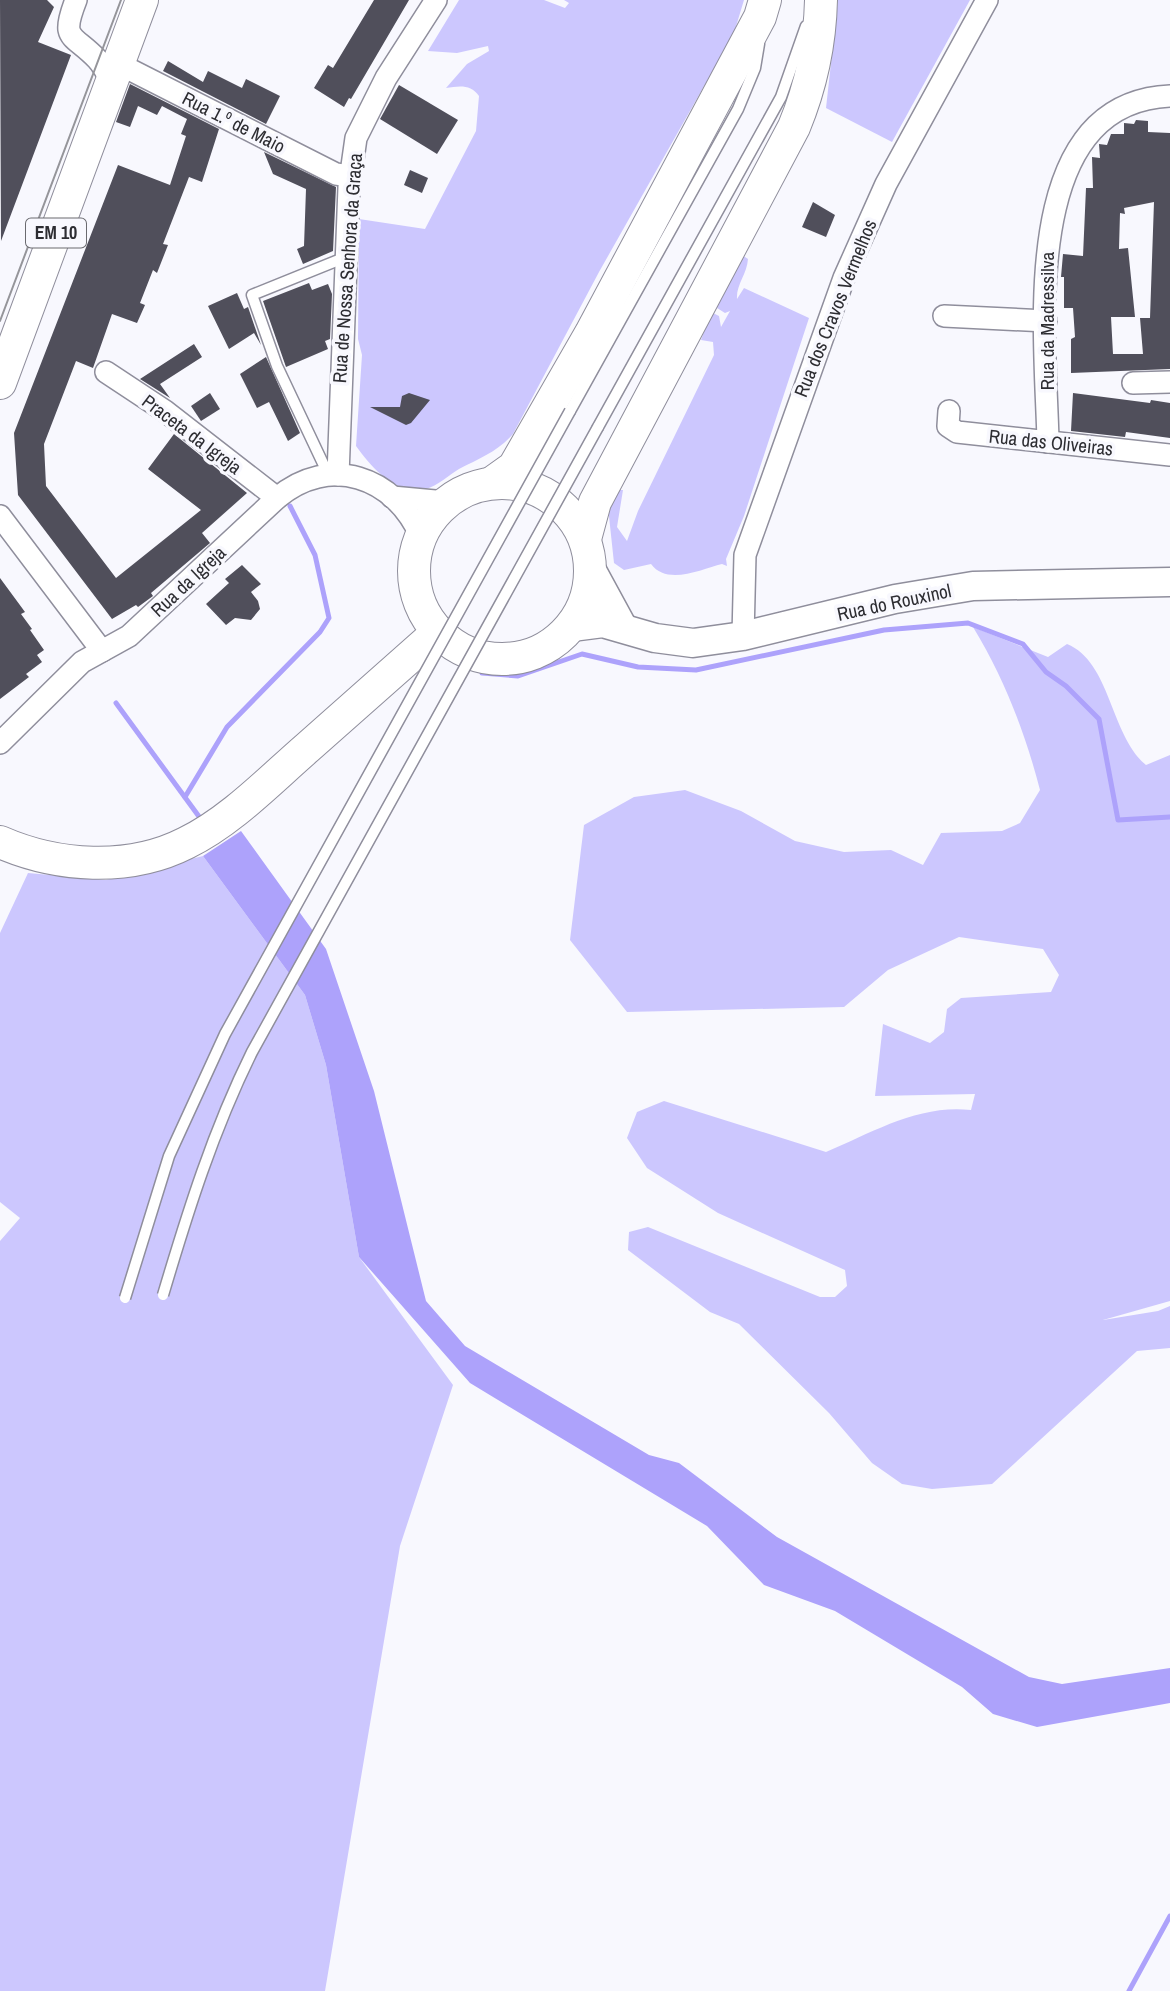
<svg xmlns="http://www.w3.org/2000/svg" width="1170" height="1991" font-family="'Archivo Narrow',sans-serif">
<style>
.green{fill:#ccc7fe}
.water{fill:#ada2fb}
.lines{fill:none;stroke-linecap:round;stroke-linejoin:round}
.stream{stroke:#ada2fb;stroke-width:5}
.building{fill:#504f5b;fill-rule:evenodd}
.lane-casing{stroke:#8f8e9c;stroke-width:13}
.street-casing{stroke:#8f8e9c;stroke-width:24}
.secondary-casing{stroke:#8f8e9c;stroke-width:31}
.primary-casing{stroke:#8f8e9c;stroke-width:34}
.lane{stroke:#fff;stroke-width:10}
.street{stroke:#fff;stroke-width:21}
.secondary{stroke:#fff;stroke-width:28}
.primary{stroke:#fff;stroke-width:32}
.tram{stroke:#95959a;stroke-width:2}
.lane-bridge-casing{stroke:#8f8e9c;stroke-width:13;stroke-linecap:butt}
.lane-bridge{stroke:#fff;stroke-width:10}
.labels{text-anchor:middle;stroke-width:7;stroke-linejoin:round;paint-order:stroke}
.shield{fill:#f8f8fe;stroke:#6a6a6f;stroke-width:2}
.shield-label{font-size:18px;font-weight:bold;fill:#2d2d32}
.street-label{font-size:19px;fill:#2d2d32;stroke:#f8f8fe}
</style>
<rect width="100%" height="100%" fill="#f8f8fe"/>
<g class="green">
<path d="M 459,0 L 544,0 L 565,8 L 569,3 L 564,0 L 744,0 L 734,33 L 599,272 L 513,434 C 497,452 480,458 459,469 C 449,475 437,486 426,489 C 396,496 371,467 356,446 L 362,355 L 358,339 L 359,219 L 425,229 L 476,131 L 479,96 C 471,84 459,86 446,88 L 467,64 L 489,51 L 488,46 L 457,53 L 428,51 Z"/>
<polygon points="838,0 970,0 892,142 826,108"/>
<path d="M 742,255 L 748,259 C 747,274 736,285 737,299 L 744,288 L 809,318 L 744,516 L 726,559 L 727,566 L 722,564 C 702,569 667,586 651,564 L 624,570 L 614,563 L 608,507 L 616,490 L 623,490 L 617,527 L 627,541 L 638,511 L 714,355 L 713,342 L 701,340 L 711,312 L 719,316 L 721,327 L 730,311 L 725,313 L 717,308 L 718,304 Z"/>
<path d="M 973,627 L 1048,657 L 1067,644 C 1111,662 1110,735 1146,765 L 1170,755 L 1170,1301 L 1103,1320 L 1158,1311 L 1170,1306 L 1170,1348 L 1137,1351 L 992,1484 L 932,1489 L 902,1484 L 872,1463 L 829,1413 L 739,1324 L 710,1312 L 628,1250 L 629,1232 L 648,1227 L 820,1297 L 835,1297 L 847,1286 L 845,1270 L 718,1213 L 647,1168 L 627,1138 L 637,1112 L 664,1101 L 826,1152 C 873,1132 919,1104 971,1110 L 975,1094 L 875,1096 L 883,1024 L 930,1043 L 944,1032 L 947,1009 L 961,998 L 1051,992 L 1059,975 L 1043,949 L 959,937 L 888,970 L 844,1007 L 627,1012 L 570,940 L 584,825 L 634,797 L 685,790 L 741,811 L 795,841 L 844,852 L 891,850 L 923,865 L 941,833 L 1002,831 L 1020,823 L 1040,790 C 1025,732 1004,678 973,627 Z"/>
<polygon points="203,856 305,995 326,1065 359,1257 453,1385 400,1546 325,1991 0,1991 0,1241 20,1218 0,1202 0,933 28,873 106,880"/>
</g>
<polygon class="water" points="241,831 326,949 374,1091 426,1301 465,1346 649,1455 679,1463 777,1537 1029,1677 1062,1684 1170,1668 1170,1703 1037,1727 993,1714 962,1687 835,1611 764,1585 707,1526 470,1383 359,1257 326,1065 305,995 203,856"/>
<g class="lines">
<g class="stream">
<polyline points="482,673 518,676 582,654 638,667 696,670 884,630 968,623 1023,644 1046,672 1066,686 1099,719 1118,820 1170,817"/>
<polyline points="116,703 203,822"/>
<polyline points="185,797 227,727 320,632 329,618 315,555 290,506"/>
<polyline points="1129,1991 1170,1916"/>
</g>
</g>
<g class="building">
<polygon points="0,0 47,0 54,7 38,42 71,55 1,241"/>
<polygon points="374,0 409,0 351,99 349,98 344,107 314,88 328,65 333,68"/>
<polygon points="168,61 203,82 208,71 242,88 246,79 280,96 266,124 163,71"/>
<polygon points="130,84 219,129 202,182 189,177 163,244 168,245 157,273 153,270 140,303 145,305 137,323 112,314 93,368 76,361 44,444 46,486 116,578 201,510 148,469 174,434 247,493 202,533 210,543 151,593 153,596 138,607 136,605 112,619 18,495 14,433 118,165 170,185 186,136 181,134 187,119 162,106 157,115 138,106 130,127 116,122"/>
<polygon points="399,85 458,120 437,154 380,119"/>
<path d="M 1136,120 L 1148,121 L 1148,132 L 1170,133 L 1170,369 L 1071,373 L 1071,339 L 1075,337 L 1073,308 L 1064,308 L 1064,277 L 1061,277 L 1063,254 L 1083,256 L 1086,188 L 1093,188 L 1092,157 L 1100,158 L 1099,144 L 1107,145 L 1111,134 L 1124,134 L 1124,123 L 1134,124 ZM 1154,202 L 1150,318 L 1140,318 L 1143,354 L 1113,354 L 1111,317 L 1135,317 L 1128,248 L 1119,249 L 1120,213 L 1125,214 L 1124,208 Z"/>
<polygon points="264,152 336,187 333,251 303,264 297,249 304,246 306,189 273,174"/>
<polygon points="410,170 428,178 422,193 404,185"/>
<polygon points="813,202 835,215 826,237 802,227"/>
<polygon points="309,283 312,290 328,284 332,294 330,339 325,341 328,349 286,367 263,301"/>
<polygon points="237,293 244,309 248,307 261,345 254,333 229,349 208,306"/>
<polygon points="194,344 202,357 160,384 170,398 140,379"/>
<polygon points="266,357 300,433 288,441 269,402 257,408 240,374"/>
<polygon points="210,393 220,409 201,421 191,406"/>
<polygon points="409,393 430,400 411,423 406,425 370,407 400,407 402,396"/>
<polygon points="1073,393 1150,403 1151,400 1170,403 1170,438 1126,432 1125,437 1071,431"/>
<polygon points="242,565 261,584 251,592 258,601 260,609 251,620 235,618 226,625 206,604 229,583 225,579"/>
<polygon points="0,578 25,612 21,614 32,629 30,630 44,650 37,655 42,662 26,674 29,677 0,699"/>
</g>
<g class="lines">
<g class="lane-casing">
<g id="lane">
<polyline points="570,411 738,109 755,68 759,44"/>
<polyline points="598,427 781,97 806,26"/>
<polyline points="328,474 277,366 252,295 346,257"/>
</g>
</g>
<g class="street-casing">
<g id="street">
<path d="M 76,0 C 60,41 72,33 97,59 C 103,65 108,75 112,83"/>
<polyline points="119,64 336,174 350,176"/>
<polyline points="944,316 1046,321"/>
<polyline points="106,372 165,411 277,498"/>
<polyline points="1133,383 1170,382"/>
<polyline points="949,411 948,426 957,432 1170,455"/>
<path d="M 1048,442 C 1046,337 1016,103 1170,96"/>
<polyline points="338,475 349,187 356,138 386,78 436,0"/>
<polyline points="392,497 446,502"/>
<polyline points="0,516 102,651"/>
<polyline points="743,636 745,555 844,278 886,184 987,0"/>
<path d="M 0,743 L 82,662 L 129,636 L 277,498 C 329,454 395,476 421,537"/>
</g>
</g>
<g class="secondary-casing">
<g id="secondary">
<polyline points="591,569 622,626"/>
<polyline points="572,627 603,623 655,638 693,643 743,636 895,599 973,586 1170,582"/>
</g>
</g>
<g class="primary-casing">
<g id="primary">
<polyline points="0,383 142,0"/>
<polyline points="493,482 514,467 591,333 760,17 765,0"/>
<circle cx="502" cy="571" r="88"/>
<path d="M 585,539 L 595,502 L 794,127 C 811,86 820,45 821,0"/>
<path d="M 0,842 C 57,867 129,872 186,843 C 231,821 269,781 307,748 C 351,709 395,670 438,632"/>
</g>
</g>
<use href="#lane" class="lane"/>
<use href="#street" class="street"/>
<use href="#secondary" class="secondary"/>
<use href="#primary" class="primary"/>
<polyline class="tram" points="0,321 121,0"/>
<g class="lane-bridge-casing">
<g id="lane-bridge">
<path d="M 163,1295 C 188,1211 213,1131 252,1052 L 598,427"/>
<polyline points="125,1298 169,1156 225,1034 570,411"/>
</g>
</g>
<use href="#lane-bridge" class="lane-bridge"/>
</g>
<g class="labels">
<rect class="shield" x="26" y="218.5" width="60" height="29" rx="5"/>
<g class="shield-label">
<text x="56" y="239">EM 10</text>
</g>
<g class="street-label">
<text transform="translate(234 122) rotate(27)" y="7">Rua 1.º de Maio</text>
<text transform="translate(347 268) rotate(-86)" y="7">Rua de Nossa Senhora da Graça</text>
<text transform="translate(835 308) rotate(-68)" y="7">Rua dos Cravos Vermelhos</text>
<text transform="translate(1047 321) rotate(-90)" y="7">Rua da Madressilva</text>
<text transform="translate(192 434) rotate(37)" y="7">Praceta da Igreja</text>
<text transform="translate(1051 442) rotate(6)" y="7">Rua das Oliveiras</text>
<text transform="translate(188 581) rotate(-43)" y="7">Rua da Igreja</text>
<text transform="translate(894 602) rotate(-12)" y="7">Rua do Rouxinol</text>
</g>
</g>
</svg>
